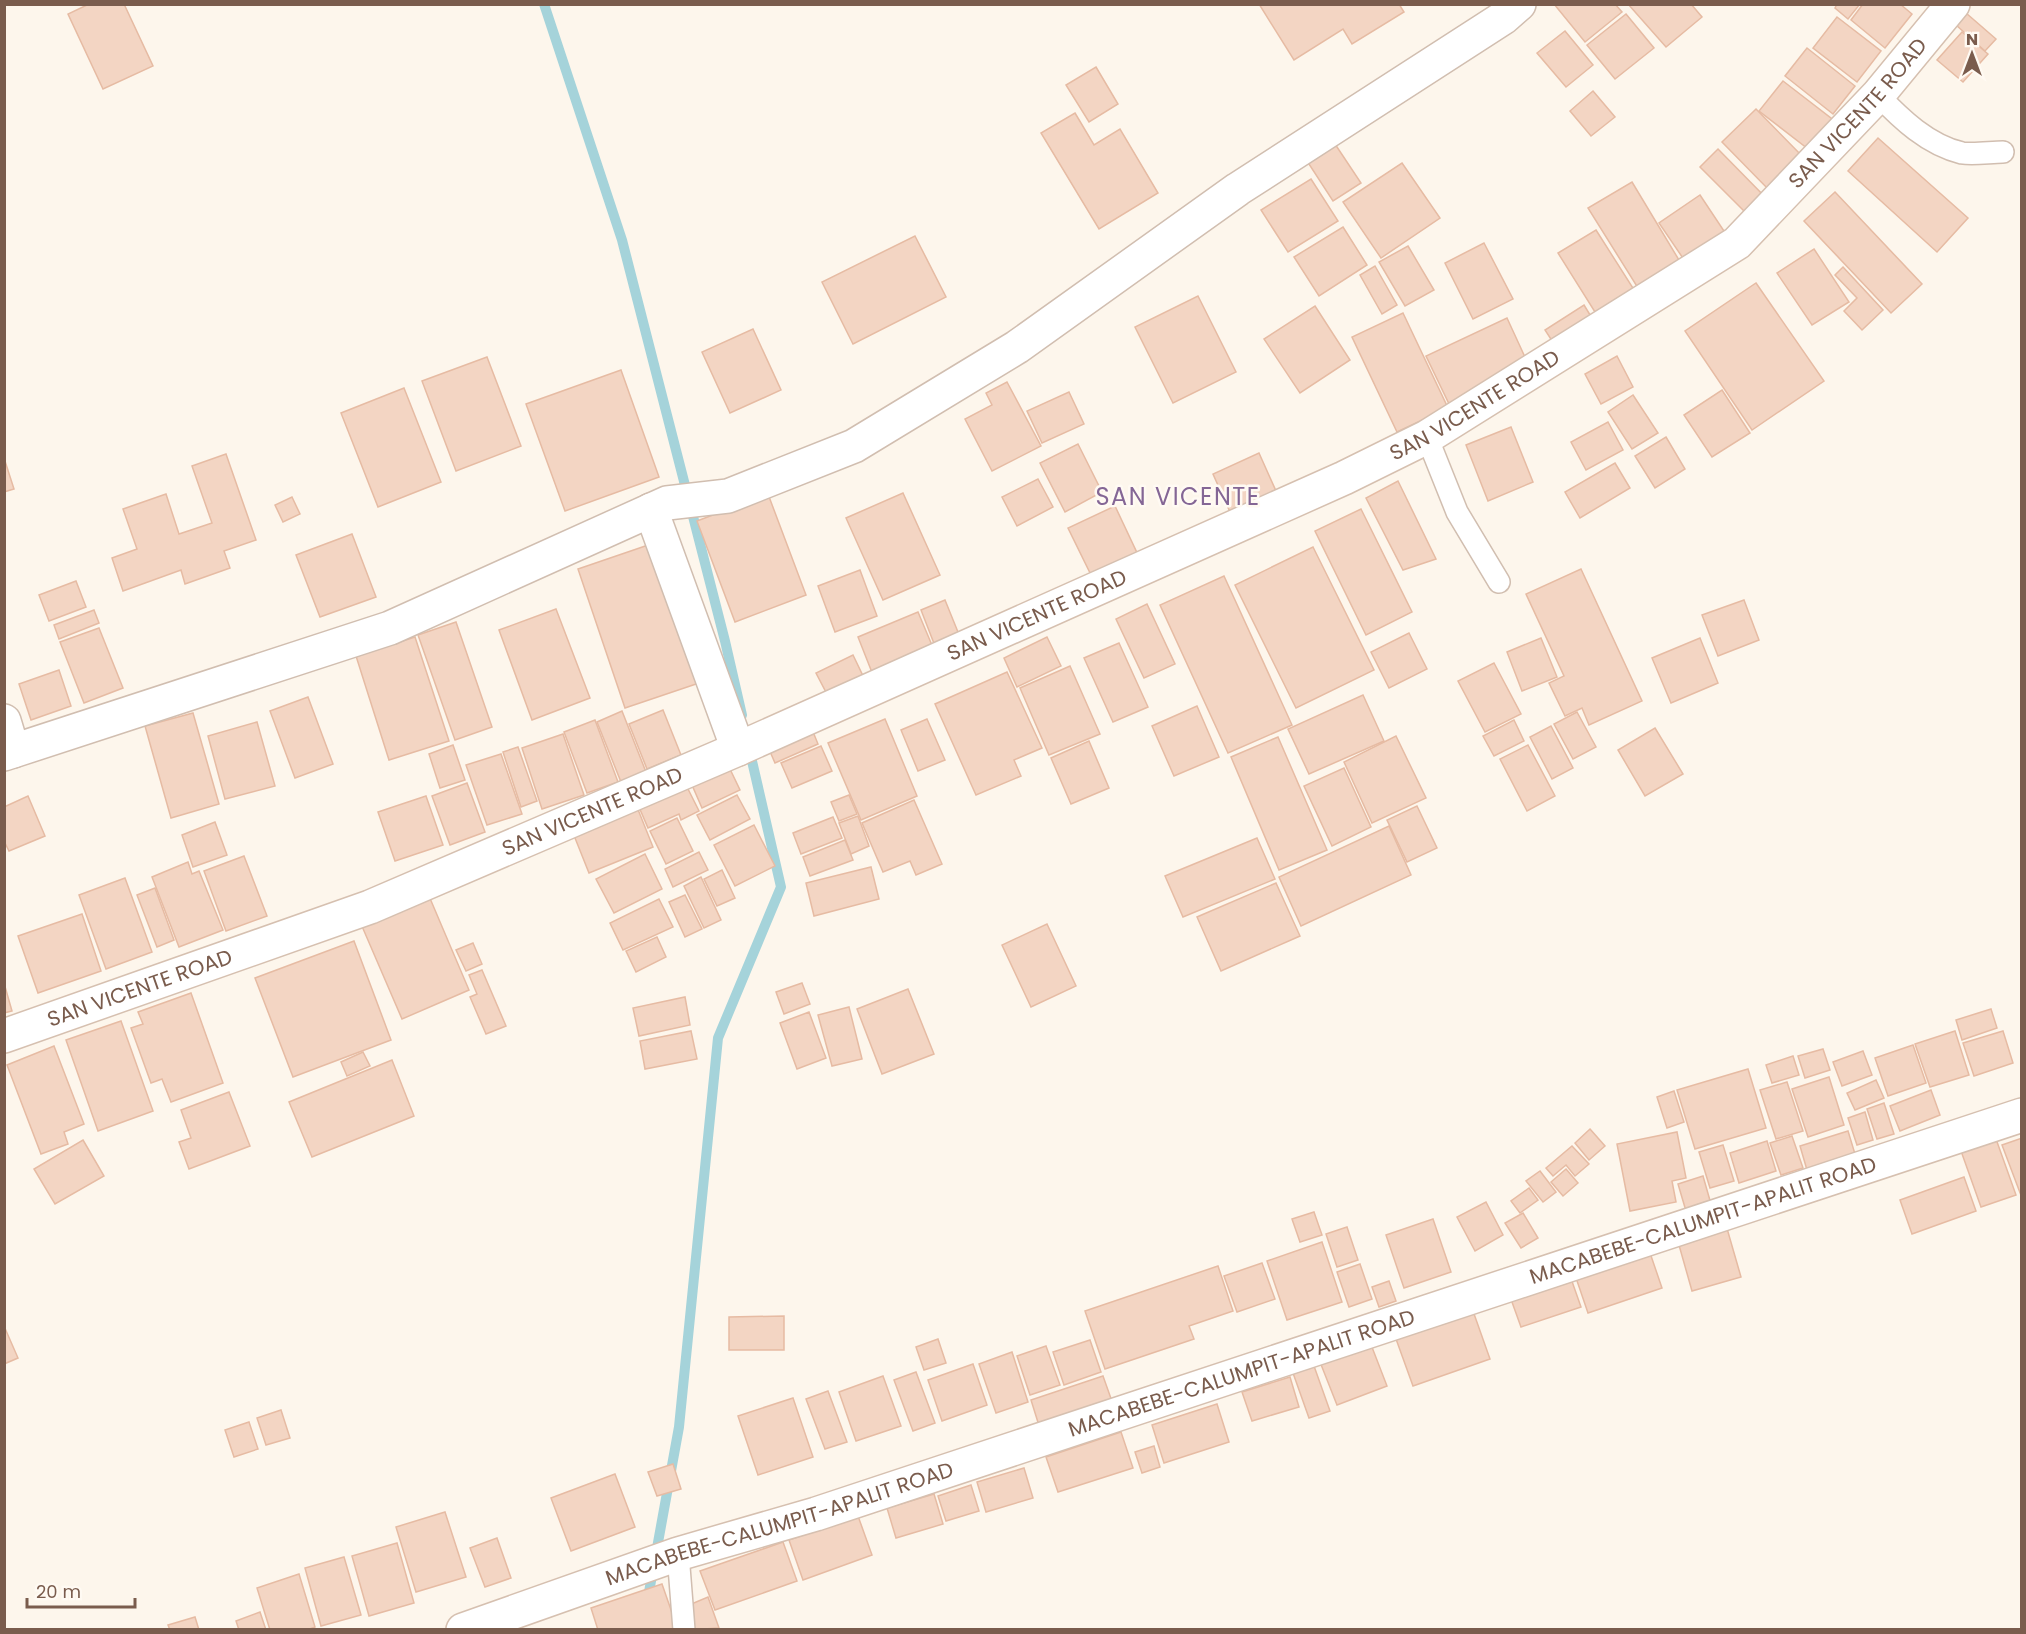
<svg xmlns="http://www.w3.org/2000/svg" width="2026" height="1634" font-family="Poppins,sans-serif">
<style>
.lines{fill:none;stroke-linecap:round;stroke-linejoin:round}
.stream{stroke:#a5d3da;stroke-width:10}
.building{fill:#f3d5c3;stroke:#e6bba3;stroke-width:1.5}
.lane-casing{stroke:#d1beb0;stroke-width:24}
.street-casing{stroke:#d1beb0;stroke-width:36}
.secondary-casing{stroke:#d6c0b0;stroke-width:36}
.lane{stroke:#fff;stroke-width:21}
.street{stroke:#fff;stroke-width:33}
.secondary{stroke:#fff;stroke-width:33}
.labels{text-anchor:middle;stroke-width:5;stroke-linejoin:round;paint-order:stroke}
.street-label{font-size:21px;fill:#7a5c4d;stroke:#fffaf3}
.quarter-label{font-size:24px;letter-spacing:1.5px;fill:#846695;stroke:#fffaf3}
</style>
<rect width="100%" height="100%" fill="#fdf6ec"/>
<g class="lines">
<g class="stream">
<polyline points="544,4 622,240 725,641 742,715"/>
<polyline points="647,1603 679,1427 718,1038 781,887 749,748"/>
</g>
</g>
<g class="building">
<polygon points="89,4 124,4 153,66 103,89 68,14"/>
<polygon points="1259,4 1399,4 1404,12 1352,44 1343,29 1294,60"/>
<polygon points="1554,4 1615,4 1622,12 1585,42"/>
<polygon points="1628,4 1691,4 1702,17 1666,47"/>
<polygon points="1837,4 1860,4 1848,19 1835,8"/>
<polygon points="1863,4 1900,4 1912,14 1885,48 1851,20"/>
<polygon points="1966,13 1996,39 1985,51 1956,25"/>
<polygon points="1626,14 1654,48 1615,79 1587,45"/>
<polygon points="1837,17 1881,51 1857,82 1813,48"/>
<polygon points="1565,31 1593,65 1566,87 1537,53"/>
<polygon points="1962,32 1988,54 1963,82 1937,60"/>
<polygon points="1807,48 1855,86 1833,114 1785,76"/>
<polygon points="1096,67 1118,104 1089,122 1066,85"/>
<polygon points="1783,81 1836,122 1812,152 1759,111"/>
<polygon points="1593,91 1615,117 1591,136 1570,111"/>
<polygon points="1756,109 1803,157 1769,190 1722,142"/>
<polygon points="1075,113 1094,145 1120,129 1158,193 1099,229 1041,133"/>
<polygon points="1878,138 1968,218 1937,252 1848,171"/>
<polygon points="1335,144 1361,183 1333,201 1307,161"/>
<polygon points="1718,149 1769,201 1751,218 1700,167"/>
<polygon points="1402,163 1440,218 1381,258 1343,202"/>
<polygon points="1311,179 1338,221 1288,252 1261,210"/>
<polygon points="1632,182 1685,270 1643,296 1588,208"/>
<polygon points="1835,192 1922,284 1891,313 1804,221"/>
<polygon points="1700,195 1730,240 1689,267 1659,223"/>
<polygon points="1343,227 1367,265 1319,296 1294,257"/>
<polygon points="1596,230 1638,296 1600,320 1558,253"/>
<polygon points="915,236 946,297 853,344 822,282"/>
<polygon points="1484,243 1513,299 1473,319 1445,263"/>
<polygon points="1408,246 1434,290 1405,306 1379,262"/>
<polygon points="1814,249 1849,302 1812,325 1777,273"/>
<polygon points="1375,266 1397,305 1382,314 1360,275"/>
<polygon points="1843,267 1883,310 1862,330 1844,311 1857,298 1835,275"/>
<polygon points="1756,283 1824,381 1752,430 1685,331"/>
<polygon points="1198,296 1236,372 1173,403 1135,327"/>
<polygon points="1584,305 1595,323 1556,347 1545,330"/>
<polygon points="1315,306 1350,360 1300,393 1264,339"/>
<polygon points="1403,313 1448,408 1397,432 1352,337"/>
<polygon points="1507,318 1531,370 1451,408 1426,356"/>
<polygon points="753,329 781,390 730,413 702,352"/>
<polygon points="1617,356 1633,387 1601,404 1585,374"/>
<polygon points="487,357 521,446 456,471 422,381"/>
<polygon points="621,370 659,477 565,511 526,404"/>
<polygon points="1007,382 1041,446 992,471 965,419 992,405 986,393"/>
<polygon points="404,388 441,482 378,507 341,413"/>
<polygon points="1722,390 1750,433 1712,457 1684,415"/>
<polygon points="1069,392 1084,424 1042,443 1027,411"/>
<polygon points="1633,395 1658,433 1632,449 1608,412"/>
<polygon points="1608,422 1623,450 1586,470 1571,442"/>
<polygon points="1511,427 1533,482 1488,501 1466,445"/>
<polygon points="1666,437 1685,469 1655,488 1635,456"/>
<polygon points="1078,444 1102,492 1065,512 1040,463"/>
<polygon points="1259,453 1276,491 1230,512 1213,474"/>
<polygon points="226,454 256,540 224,551 230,568 185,584 181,570 123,591 112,558 137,549 123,509 166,494 179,534 212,523 192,466"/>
<polygon points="4,458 14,489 4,492"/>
<polygon points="1615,463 1630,488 1580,518 1565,492"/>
<polygon points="1038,479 1053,507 1017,526 1002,497"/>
<polygon points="1398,481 1436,559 1403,570 1366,498"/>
<polygon points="903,493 940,575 883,600 846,518"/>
<polygon points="768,494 806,595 735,622 697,521"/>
<polygon points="292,497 300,514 283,522 275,505"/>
<polygon points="1115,506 1139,557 1093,579 1068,528"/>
<polygon points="1361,509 1412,612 1366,635 1315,531"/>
<polygon points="352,534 376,597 320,617 296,555"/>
<polygon points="657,542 705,681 625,708 578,569"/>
<polygon points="1313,547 1374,670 1296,708 1235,585"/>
<polygon points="1581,569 1642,701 1589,725 1582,708 1565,716 1549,683 1564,676 1526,594"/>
<polygon points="860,570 877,616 835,632 818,586"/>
<polygon points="1224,576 1292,725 1228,753 1160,605"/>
<polygon points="76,581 86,607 49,621 39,595"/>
<polygon points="945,600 960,637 935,646 921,610"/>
<polygon points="1744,600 1759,640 1718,656 1702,615"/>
<polygon points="1147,604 1175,664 1144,678 1116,619"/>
<polygon points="556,609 590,698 532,720 499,630"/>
<polygon points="94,610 99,623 59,639 54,625"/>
<polygon points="918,612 934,650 873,675 858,637"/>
<polygon points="456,622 492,727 455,740 418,635"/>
<polygon points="99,628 123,688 84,703 60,642"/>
<polygon points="1409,633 1427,669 1389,688 1371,652"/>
<polygon points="415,637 449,741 389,760 356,656"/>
<polygon points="1047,637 1061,666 1017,687 1004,658"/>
<polygon points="1541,638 1557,677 1522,691 1507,652"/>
<polygon points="1700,638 1718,683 1671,703 1652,658"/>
<polygon points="1119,643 1148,707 1113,722 1084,658"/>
<polygon points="853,655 864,678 828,696 816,673"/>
<polygon points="1494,663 1521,714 1485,732 1458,681"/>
<polygon points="1070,666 1100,734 1049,755 1020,688"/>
<polygon points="59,670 71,706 31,720 19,684"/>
<polygon points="1007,672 1042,748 1014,760 1021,776 976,795 935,704"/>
<polygon points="1363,695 1384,741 1309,774 1288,729"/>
<polygon points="308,697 333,764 295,778 270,711"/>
<polygon points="1197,706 1219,757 1174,776 1152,726"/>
<polygon points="663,710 681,755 647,769 629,724"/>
<polygon points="622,711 646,772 621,782 597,722"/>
<polygon points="1577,712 1596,747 1573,759 1554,724"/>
<polygon points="193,713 219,804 171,818 145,726"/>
<polygon points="885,719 917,796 861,820 828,743"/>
<polygon points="927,719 945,760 918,771 901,730"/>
<polygon points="595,720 618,782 587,793 564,732"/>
<polygon points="1514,720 1524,741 1494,756 1483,736"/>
<polygon points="257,722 275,786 225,799 208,736"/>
<polygon points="809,722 818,744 775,763 765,740"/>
<polygon points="1551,726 1573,768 1552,779 1530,737"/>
<polygon points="1655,728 1683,774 1645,796 1618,750"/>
<polygon points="563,734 584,795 542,809 522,748"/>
<polygon points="1396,736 1426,798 1372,823 1344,762"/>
<polygon points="1278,737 1327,850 1279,870 1231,757"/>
<polygon points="1089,741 1109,788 1071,804 1051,758"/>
<polygon points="453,745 465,780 440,788 429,754"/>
<polygon points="1528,745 1555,796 1527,811 1500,759"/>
<polygon points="821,746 832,771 792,788 781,763"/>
<polygon points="518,747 537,801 521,807 503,752"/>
<polygon points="501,754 522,814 487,825 466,765"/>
<polygon points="729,767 740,790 702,808 692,785"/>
<polygon points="1344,768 1371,827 1332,846 1304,786"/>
<polygon points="467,783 485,832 450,845 432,796"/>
<polygon points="686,785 699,811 681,820 679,814 648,828 639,807"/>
<polygon points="737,795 750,819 710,840 697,815"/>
<polygon points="849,795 857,814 839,821 831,802"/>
<polygon points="28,796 45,836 9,851 4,841 4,807"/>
<polygon points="426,796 443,845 395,861 378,812"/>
<polygon points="914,800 942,864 916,875 910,861 883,872 862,823"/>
<polygon points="1417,806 1437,848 1407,862 1387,820"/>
<polygon points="637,807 653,847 589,873 573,833"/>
<polygon points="858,816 869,846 851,854 839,823"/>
<polygon points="833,817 842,838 801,854 793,833"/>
<polygon points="677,818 693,851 666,864 650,831"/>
<polygon points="215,822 227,855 193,867 182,835"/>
<polygon points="754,825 775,866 735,886 714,845"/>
<polygon points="1389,826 1411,875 1301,926 1279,877"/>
<polygon points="1257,838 1275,879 1183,917 1165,876"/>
<polygon points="845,840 853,860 810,876 803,857"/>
<polygon points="699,852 708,870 673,887 665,869"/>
<polygon points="645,854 662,889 614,913 596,879"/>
<polygon points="244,856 267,916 226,931 204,871"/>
<polygon points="188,862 192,874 199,871 223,930 179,947 152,877"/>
<polygon points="871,867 879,899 814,916 806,883"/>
<polygon points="722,870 735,898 717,906 704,879"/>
<polygon points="701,877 721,920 704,928 684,886"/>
<polygon points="125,878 152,952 106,969 79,895"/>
<polygon points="1276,883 1300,936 1221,971 1197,917"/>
<polygon points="155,888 174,940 157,947 137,895"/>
<polygon points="685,895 702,929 685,937 669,902"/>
<polygon points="429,896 469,990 402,1019 361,924"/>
<polygon points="659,899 673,927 623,950 610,923"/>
<polygon points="82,914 101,971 38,993 18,936"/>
<polygon points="1047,924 1076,986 1031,1007 1002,945"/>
<polygon points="657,937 666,957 636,972 626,951"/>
<polygon points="354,941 391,1040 293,1077 255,978"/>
<polygon points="473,943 482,964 466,971 456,950"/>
<polygon points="482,970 506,1026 486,1034 470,997 477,994 469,975"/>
<polygon points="4,983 12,1011 4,1013"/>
<polygon points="802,983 810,1004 784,1014 776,992"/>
<polygon points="908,989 934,1054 882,1074 857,1009"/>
<polygon points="191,993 223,1083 171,1102 162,1079 151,1083 131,1028 143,1024 138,1012"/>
<polygon points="685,997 690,1025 639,1036 633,1008"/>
<polygon points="849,1007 862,1059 832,1066 818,1015"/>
<polygon points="1991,1009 1997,1028 1962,1040 1956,1020"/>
<polygon points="809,1012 826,1058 797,1069 780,1023"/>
<polygon points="121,1021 153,1111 98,1131 66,1040"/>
<polygon points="691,1031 697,1059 645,1069 640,1041"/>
<polygon points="1955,1031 1969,1075 1930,1087 1915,1044"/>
<polygon points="2003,1031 2013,1063 1974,1076 1963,1043"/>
<polygon points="1913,1045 1926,1083 1888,1096 1875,1058"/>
<polygon points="54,1046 84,1124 64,1132 68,1144 41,1154 7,1065"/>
<polygon points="1823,1049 1830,1070 1805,1078 1798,1056"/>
<polygon points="1863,1051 1872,1075 1842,1086 1833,1062"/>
<polygon points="363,1052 370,1066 347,1076 341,1062"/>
<polygon points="1793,1056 1799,1075 1772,1083 1766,1065"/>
<polygon points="392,1060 414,1116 312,1157 289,1102"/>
<polygon points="1748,1069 1766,1128 1695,1149 1677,1090"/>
<polygon points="1829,1077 1844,1125 1808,1137 1792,1089"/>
<polygon points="1876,1080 1884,1098 1855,1110 1847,1093"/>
<polygon points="1787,1082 1803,1131 1776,1139 1760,1090"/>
<polygon points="1931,1090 1940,1115 1900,1131 1890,1106"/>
<polygon points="1674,1091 1684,1122 1667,1128 1657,1097"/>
<polygon points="229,1092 250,1146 189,1169 179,1142 191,1138 181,1110"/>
<polygon points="1884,1103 1894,1134 1877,1139 1867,1109"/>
<polygon points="1865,1112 1873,1140 1857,1145 1848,1118"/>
<polygon points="1590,1129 1605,1146 1589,1160 1575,1143"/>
<polygon points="1848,1131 1855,1154 1807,1170 1800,1146"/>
<polygon points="1677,1132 1686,1178 1672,1181 1676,1202 1630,1211 1617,1144"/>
<polygon points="1792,1136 1803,1168 1781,1175 1770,1143"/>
<polygon points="2022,1138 2022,1198 2002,1145"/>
<polygon points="1996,1139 2016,1195 1981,1207 1961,1151"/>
<polygon points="83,1140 104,1176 55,1204 34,1169"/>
<polygon points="1767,1141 1776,1171 1739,1183 1730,1153"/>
<polygon points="1723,1145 1734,1181 1710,1188 1699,1152"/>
<polygon points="1572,1146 1589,1164 1575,1176 1566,1165 1553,1176 1546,1168"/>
<polygon points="1566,1169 1578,1183 1563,1196 1551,1182"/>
<polygon points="1540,1171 1556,1192 1543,1202 1526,1181"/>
<polygon points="1703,1176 1711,1204 1686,1211 1678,1184"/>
<polygon points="1964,1177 1976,1211 1912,1234 1900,1200"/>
<polygon points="1529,1188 1538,1200 1520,1213 1511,1201"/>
<polygon points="1486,1202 1503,1235 1475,1251 1457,1217"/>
<polygon points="1314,1212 1322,1235 1300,1242 1292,1219"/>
<polygon points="1523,1213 1538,1238 1521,1248 1505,1223"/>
<polygon points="1433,1219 1451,1272 1404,1288 1386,1235"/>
<polygon points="1726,1225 1741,1277 1692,1291 1677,1238"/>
<polygon points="1347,1227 1358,1260 1337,1267 1326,1234"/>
<polygon points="1322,1242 1342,1302 1287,1320 1267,1261"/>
<polygon points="1648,1247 1662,1288 1588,1313 1574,1272"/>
<polygon points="1262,1263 1275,1299 1237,1312 1224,1276"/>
<polygon points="1360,1264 1372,1299 1349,1307 1337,1272"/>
<polygon points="1218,1266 1233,1311 1189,1326 1194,1339 1105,1369 1085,1311"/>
<polygon points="1568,1270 1581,1307 1521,1327 1508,1291"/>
<polygon points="1389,1281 1396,1301 1379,1307 1372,1287"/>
<polygon points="1473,1311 1490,1359 1413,1386 1396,1339"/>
<polygon points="784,1316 784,1350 729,1350 729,1317"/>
<polygon points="4,1326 18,1358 4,1364"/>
<polygon points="938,1339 946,1363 924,1370 916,1347"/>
<polygon points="1090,1340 1101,1372 1064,1385 1053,1352"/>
<polygon points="1370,1342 1387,1386 1337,1405 1320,1362"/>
<polygon points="1046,1346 1060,1385 1030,1395 1017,1356"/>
<polygon points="1012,1352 1028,1402 996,1413 979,1364"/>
<polygon points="973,1364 987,1405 942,1421 928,1380"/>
<polygon points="1314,1366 1330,1411 1309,1418 1293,1373"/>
<polygon points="916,1372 935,1423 913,1431 894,1380"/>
<polygon points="883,1376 901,1426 856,1441 839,1392"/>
<polygon points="1103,1376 1114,1407 1041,1432 1031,1400"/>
<polygon points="1290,1377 1299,1407 1252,1421 1242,1392"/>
<polygon points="828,1391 847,1442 825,1449 806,1399"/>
<polygon points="793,1398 813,1457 758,1475 738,1416"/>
<polygon points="1217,1404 1229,1442 1164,1463 1152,1425"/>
<polygon points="281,1410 290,1438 266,1445 257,1418"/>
<polygon points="249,1422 258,1449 234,1457 225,1430"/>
<polygon points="1121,1432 1133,1468 1058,1492 1046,1457"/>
<polygon points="1154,1446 1160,1467 1142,1473 1135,1452"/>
<polygon points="673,1464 681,1489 657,1496 648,1472"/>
<polygon points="1024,1468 1033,1498 986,1512 977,1482"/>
<polygon points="615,1474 635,1527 571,1551 551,1498"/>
<polygon points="971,1485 979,1511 946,1521 938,1496"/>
<polygon points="934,1494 943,1524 896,1538 887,1508"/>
<polygon points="445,1512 466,1577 416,1592 396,1527"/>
<polygon points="858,1516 872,1555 803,1580 789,1540"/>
<polygon points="497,1538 511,1578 485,1587 470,1548"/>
<polygon points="783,1542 797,1581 715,1610 700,1571"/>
<polygon points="397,1543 414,1603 369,1616 352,1556"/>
<polygon points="344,1557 361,1615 321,1626 305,1568"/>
<polygon points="299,1574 315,1627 307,1630 270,1630 257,1588"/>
<polygon points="662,1584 678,1630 598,1630 591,1608"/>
<polygon points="708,1597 719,1628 689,1630 689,1605"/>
<polygon points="260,1612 266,1630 239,1630 236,1621"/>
<polygon points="195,1617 199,1630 170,1630 168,1625"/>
</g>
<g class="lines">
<g class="lane-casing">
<g id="lane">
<path d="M 1878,95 C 1901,119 1928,145 1962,153 C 1974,155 1991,152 2003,152"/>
<polyline points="1427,437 1457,512 1499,582"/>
<polyline points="678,1554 684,1630"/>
</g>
</g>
<g class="street-casing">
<g id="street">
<polyline points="651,510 738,749"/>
<polyline points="4,721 13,751"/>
<polyline points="4,754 390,628 667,503 728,496 854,446 1017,347 1238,189 1503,18 1519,4"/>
</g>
</g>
<g class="secondary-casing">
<g id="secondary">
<path id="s1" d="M 4,1036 L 370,907 L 738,749 L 1344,478 L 1427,437 L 1737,243 L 1878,95 L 1953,4"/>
<path id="s2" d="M 463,1630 L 678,1554 L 816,1514 L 2022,1115"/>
</g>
</g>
<use href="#lane" class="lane"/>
<use href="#street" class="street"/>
<use href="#secondary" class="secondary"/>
</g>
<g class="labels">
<g class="street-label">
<text dy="7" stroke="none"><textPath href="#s1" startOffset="2088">SAN VICENTE ROAD</textPath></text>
<text dy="7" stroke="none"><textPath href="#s1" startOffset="1602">SAN VICENTE ROAD</textPath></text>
<text dy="7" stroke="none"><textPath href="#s1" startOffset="1116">SAN VICENTE ROAD</textPath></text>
<text dy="7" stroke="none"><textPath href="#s1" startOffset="630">SAN VICENTE ROAD</textPath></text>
<text dy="7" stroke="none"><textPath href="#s1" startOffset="144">SAN VICENTE ROAD</textPath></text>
<text dy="7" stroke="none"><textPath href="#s2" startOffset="1306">MACABEBE-CALUMPIT-APALIT ROAD</textPath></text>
<text dy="7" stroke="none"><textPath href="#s2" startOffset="820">MACABEBE-CALUMPIT-APALIT ROAD</textPath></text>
<text dy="7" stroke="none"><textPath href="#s2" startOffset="334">MACABEBE-CALUMPIT-APALIT ROAD</textPath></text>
</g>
<g class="quarter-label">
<text x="1178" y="505">SAN VICENTE</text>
</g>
</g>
<rect width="2026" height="1634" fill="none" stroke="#7a5c4d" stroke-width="12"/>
<g transform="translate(1972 54)" stroke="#fffaf3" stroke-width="4.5" paint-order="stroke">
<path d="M0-4.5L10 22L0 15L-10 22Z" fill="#7a5c4d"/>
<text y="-9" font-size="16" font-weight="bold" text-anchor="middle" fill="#7a5c4d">N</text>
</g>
<path d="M27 1598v9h108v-9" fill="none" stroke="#7a5c4d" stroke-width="3"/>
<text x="36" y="1598" font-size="18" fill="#7a5c4d" stroke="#fffaf3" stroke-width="4.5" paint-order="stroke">20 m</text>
</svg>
